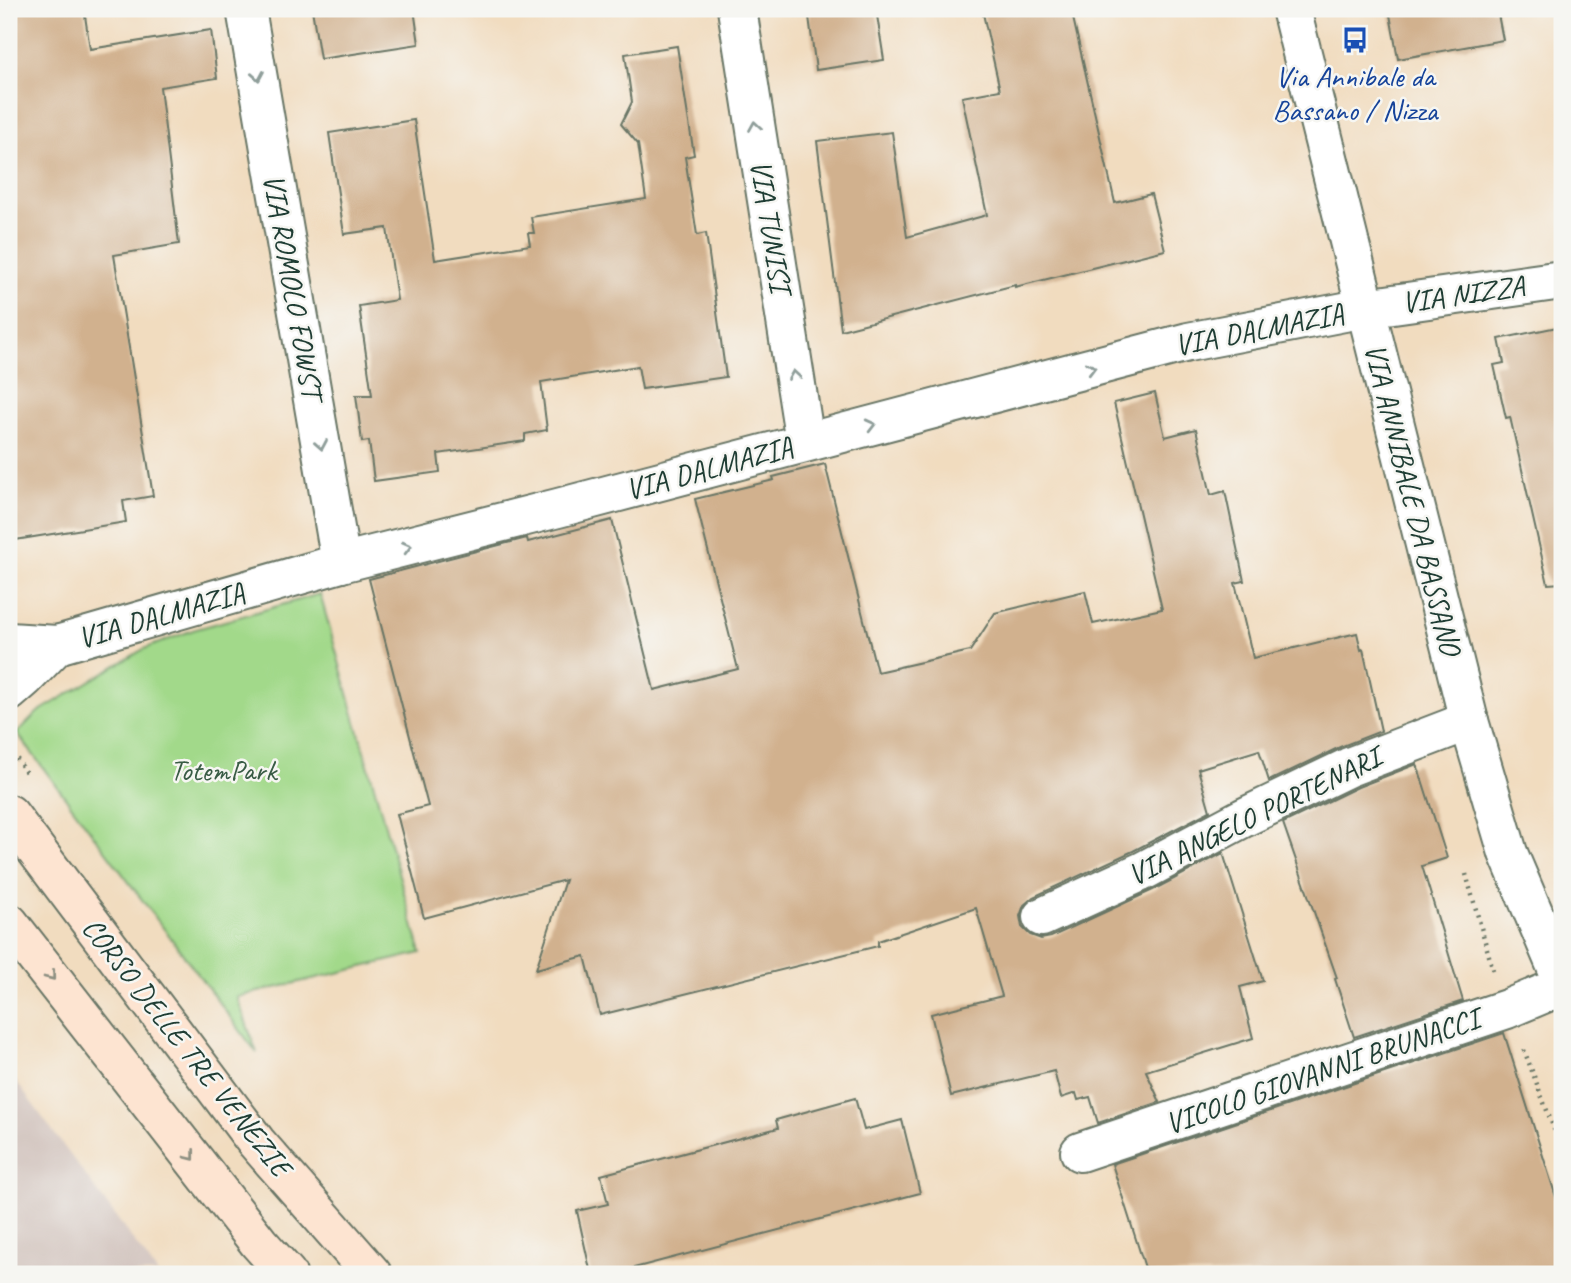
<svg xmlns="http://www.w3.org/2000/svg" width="1571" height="1283" font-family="Caveat,sans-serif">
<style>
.industrial{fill:#cfc0ba}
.green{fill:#a2d98a;stroke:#608b5f;stroke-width:2}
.building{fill:#d1b18e}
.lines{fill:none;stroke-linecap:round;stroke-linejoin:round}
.minor-casing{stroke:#687565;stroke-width:42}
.tertiary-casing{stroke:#687565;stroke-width:42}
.secondary-casing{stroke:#687565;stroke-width:42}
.path{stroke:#687565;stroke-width:4.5;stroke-dasharray:2 5;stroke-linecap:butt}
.minor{stroke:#fff;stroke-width:38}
.tertiary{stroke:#fff;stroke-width:38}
.secondary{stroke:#fde4d1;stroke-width:38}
.oneway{stroke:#8f9e9a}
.oneway2{stroke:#8e9082}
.labels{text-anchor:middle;stroke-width:5;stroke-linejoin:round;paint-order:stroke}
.transit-label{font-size:30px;fill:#164399;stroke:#f6f6f2}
.street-label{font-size:30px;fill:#1f3d34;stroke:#f6f6f2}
.park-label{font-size:30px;fill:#395c45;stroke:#f6f6f2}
</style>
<rect width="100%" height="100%" fill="#f6f6f2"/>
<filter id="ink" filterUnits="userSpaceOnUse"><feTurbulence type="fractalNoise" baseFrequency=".0143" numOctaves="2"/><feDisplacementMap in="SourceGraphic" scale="14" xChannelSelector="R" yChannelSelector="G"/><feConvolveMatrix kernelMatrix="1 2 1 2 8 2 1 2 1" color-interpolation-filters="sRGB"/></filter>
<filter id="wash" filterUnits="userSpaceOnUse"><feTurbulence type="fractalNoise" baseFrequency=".00686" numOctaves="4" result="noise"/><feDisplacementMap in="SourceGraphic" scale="28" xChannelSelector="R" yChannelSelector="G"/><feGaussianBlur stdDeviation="1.57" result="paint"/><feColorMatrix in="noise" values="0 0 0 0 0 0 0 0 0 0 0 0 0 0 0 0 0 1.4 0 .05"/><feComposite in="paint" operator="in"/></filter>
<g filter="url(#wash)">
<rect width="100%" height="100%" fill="#f1dcbf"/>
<polygon class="industrial" points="9,1072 158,1274 9,1274"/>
<polygon class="green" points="320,594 421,953 237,997 257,1053 17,733 38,712 144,649 193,630"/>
<g id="blocks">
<g class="building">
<polygon points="9,9 84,9 90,49 211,30 217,78 160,87 179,244 114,255 153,496 123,501 126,522 9,541"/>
<polygon points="312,9 414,9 419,44 320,59"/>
<polygon points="808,9 876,9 884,60 816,70"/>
<polygon points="982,9 1071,9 1115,203 1151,194 1165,250 1015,287 1015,285 841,330 817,141 892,132 907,237 987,215 962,97 1000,90"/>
<polygon points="1389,9 1497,9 1503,40 1398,59"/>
<polygon points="677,46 694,155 685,157 697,235 706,233 726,377 642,389 638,366 541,382 547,430 525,434 525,441 438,454 440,472 374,481 369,441 362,442 356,395 372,395 359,306 397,300 387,228 344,234 329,133 414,120 435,260 530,245 528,233 534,233 531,217 646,199 638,144 621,124 632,102 625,54"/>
<polygon points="1562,326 1562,583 1548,584 1510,417 1506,418 1494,365 1504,363 1499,339"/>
<polygon points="1155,393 1165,437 1196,429 1211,495 1225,491 1244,581 1235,583 1253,658 1357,633 1361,650 1363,649 1381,731 1340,747 1269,781 1259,750 1198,769 1210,811 1133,851 1033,897 1024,905 1020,916 1022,927 1030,935 1041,939 1051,937 1153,890 1223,853 1263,981 1240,987 1253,1038 1146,1071 1160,1102 1098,1123 1090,1097 1078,1100 1076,1093 1061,1098 1054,1071 951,1096 931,1014 1002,996 976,908 878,941 878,946 600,1015 585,956 536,969 565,880 424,918 397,814 428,806 369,579 527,538 528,542 612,520 654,690 738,669 695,499 774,480 773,477 825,464 877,672 970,651 995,613 1085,591 1093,624 1162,609 1114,403"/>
<polygon points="1417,764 1447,858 1422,866 1463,1001 1354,1037 1335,979 1337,978 1283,823 1358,787"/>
<polygon points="1504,1033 1562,1216 1562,1274 1147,1274 1112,1164"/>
<polygon points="855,1098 864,1130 902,1120 920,1193 611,1274 591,1274 577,1211 608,1204 601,1175 778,1128 776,1120"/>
</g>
</g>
</g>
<g filter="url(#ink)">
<use href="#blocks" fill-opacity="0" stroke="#687565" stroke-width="2"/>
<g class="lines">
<g class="minor-casing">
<g id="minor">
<polyline points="246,9 341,563"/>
<polyline points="737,9 805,442"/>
<polyline points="9,642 57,645 341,563 558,508 1188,342 1365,308 1562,280"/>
<polyline points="9,692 25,678 57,645"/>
<polyline points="1042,917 1143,871 1243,818 1349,767 1469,721"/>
<polyline points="1080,1152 1507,1009 1562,986"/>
</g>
</g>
<g class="tertiary-casing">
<polyline id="tertiary" points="1291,9 1469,721 1508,853 1562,980"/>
</g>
<g class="secondary-casing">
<g id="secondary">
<polyline points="9,814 256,1142 372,1274"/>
<polyline points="9,923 259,1243 287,1274"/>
</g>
</g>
<g class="path">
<polyline points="9,747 27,774"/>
<polyline points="1466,874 1493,970"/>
<polyline points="1524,1050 1562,1150"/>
</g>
<use href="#minor" class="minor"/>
<use href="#tertiary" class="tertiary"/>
<use href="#secondary" class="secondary"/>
</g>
<defs><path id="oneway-chevron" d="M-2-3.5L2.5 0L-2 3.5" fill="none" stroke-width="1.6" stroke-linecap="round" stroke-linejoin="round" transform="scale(1.75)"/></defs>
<g class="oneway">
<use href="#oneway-chevron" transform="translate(258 76) rotate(80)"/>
<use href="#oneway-chevron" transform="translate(755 126) rotate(-99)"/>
<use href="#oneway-chevron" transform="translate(1091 368) rotate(-15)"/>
<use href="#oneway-chevron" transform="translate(794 375) rotate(-99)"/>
<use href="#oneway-chevron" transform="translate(871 425) rotate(-14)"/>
<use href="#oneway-chevron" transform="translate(321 445) rotate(80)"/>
<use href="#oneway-chevron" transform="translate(407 547) rotate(-14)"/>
</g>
<g class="oneway2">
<use href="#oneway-chevron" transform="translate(51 976) rotate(52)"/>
<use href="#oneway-chevron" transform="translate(191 1156) rotate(52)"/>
</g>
</g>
<defs>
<g id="bus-bare" transform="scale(2.1)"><path d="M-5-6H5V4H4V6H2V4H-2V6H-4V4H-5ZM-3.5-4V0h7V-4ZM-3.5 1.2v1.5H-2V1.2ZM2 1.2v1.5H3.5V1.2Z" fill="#1a4fb4" stroke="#f6f6f2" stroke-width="2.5" paint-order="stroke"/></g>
</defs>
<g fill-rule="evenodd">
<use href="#bus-bare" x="1355" y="40"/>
</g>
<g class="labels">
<g class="transit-label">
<text x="1355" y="86">Via Annibale da<tspan x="1355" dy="34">Bassano / Nizza</tspan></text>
</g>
<g class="street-label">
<text transform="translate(771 226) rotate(81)" y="10">VIA TUNISI</text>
<text transform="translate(293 286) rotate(80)" y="10">VIA ROMOLO FOWST</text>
<text transform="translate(1463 294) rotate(-8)" y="10">VIA NIZZA</text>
<text transform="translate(1259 329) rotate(-11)" y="10">VIA DALMAZIA</text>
<text transform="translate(709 468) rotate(-15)" y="10">VIA DALMAZIA</text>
<text transform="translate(1413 499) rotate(76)" y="10">VIA ANNIBALE DA BASSANO</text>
<text transform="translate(161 615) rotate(-16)" y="10">VIA DALMAZIA</text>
<text transform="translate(1254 816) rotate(-26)" y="10">VIA ANGELO PORTENARI</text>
<text transform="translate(187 1047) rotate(52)" y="10">CORSO DELLE TRE VENEZIE</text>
<text transform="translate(1322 1071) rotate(-19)" y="10">VICOLO GIOVANNI BRUNACCI</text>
</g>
<g class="park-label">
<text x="223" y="780">TotemPark</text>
</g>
</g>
<rect width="1571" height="1283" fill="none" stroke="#f6f6f2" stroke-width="35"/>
</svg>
